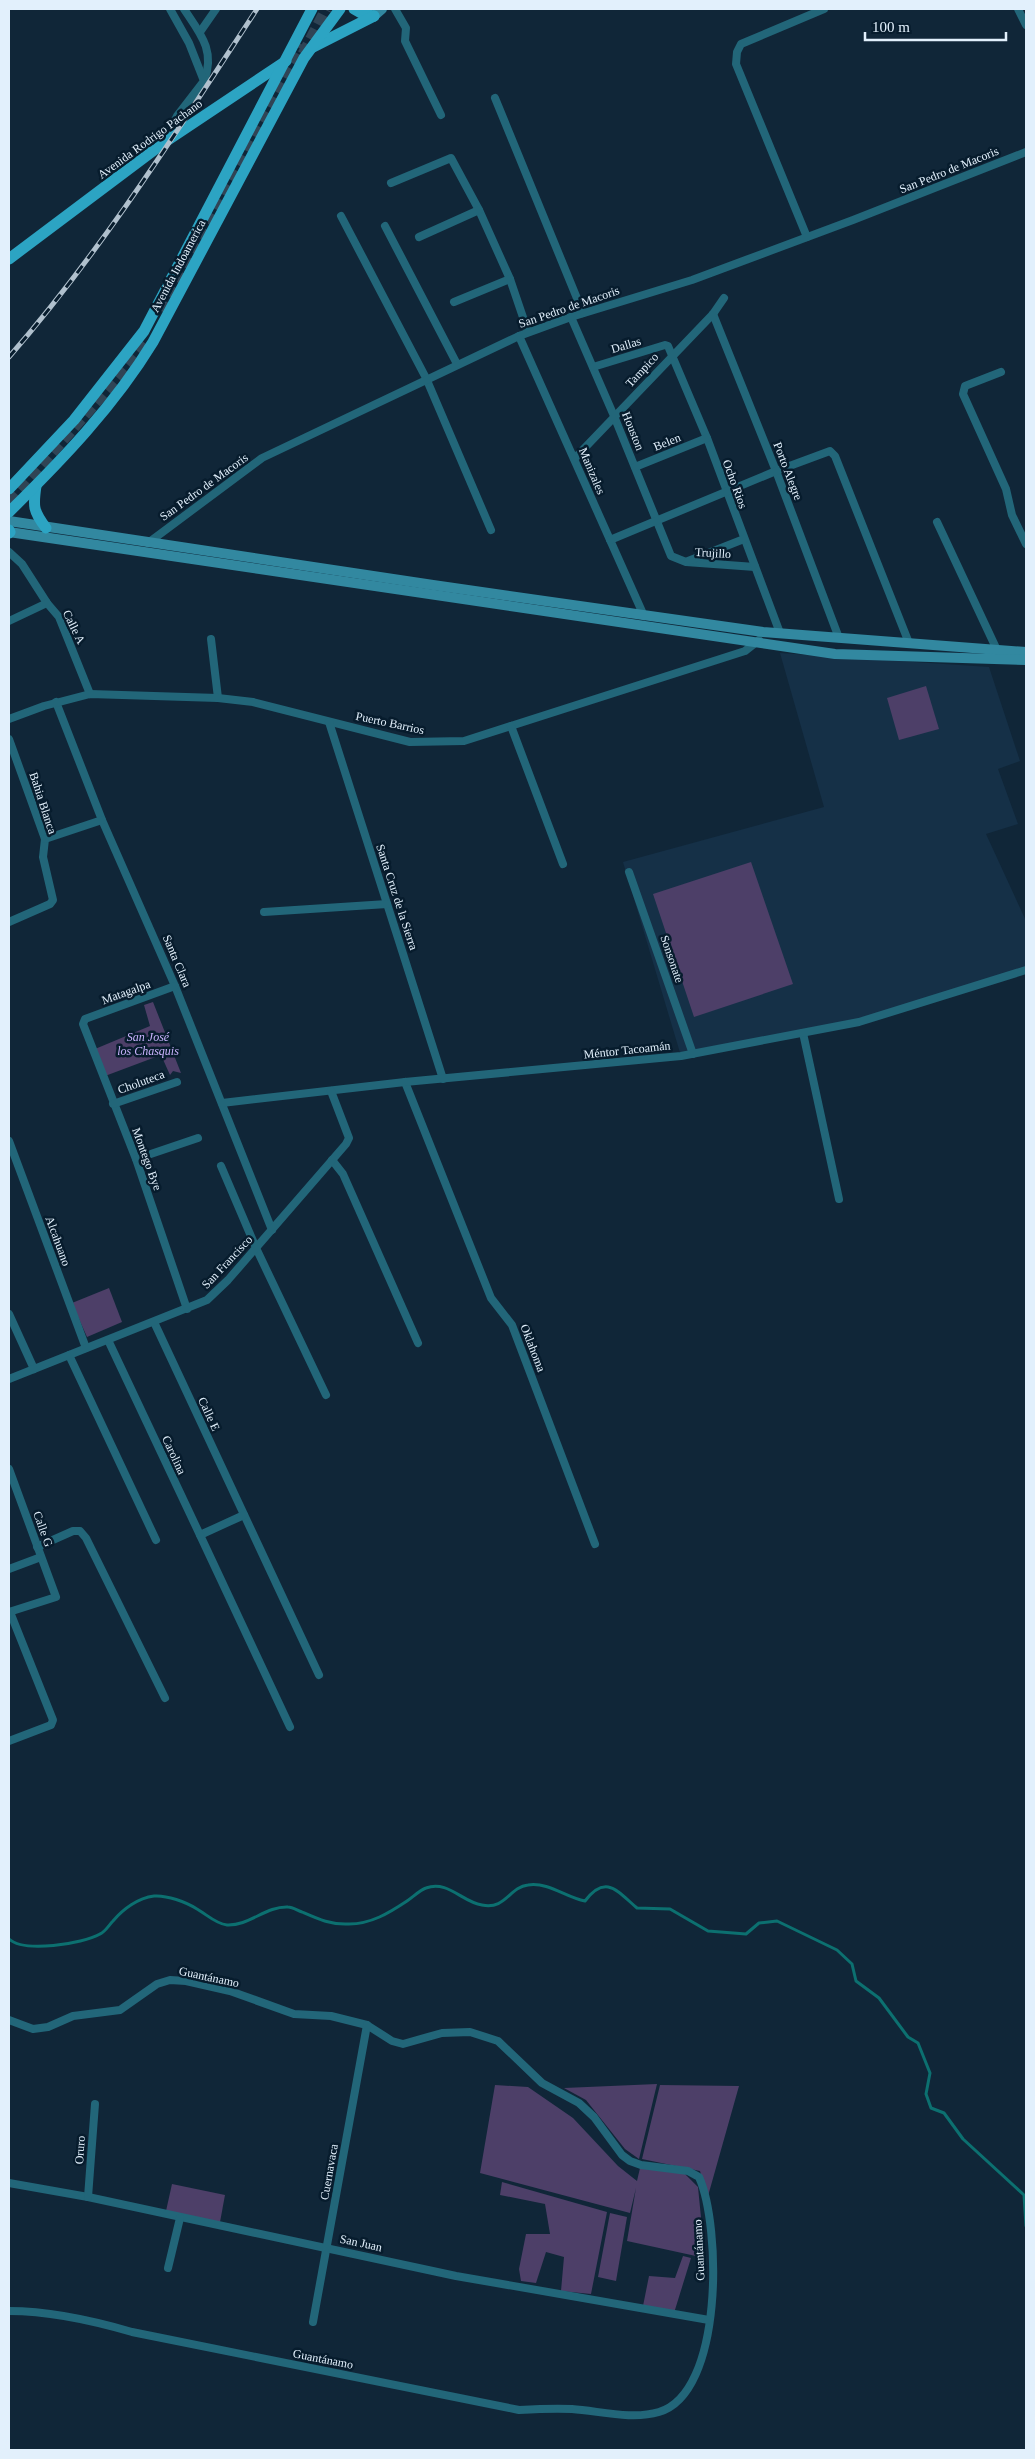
<svg xmlns="http://www.w3.org/2000/svg" width="1035" height="2459" font-family="'Times New Roman',serif">
<style>
.built{fill:#153047}
.green{fill:#4d3f68}
.lines{fill:none;stroke-linecap:round;stroke-linejoin:round}
.stream{stroke:#0c7070;stroke-width:3}
.primary-tunnel{stroke:#304455;stroke-width:11;stroke-dasharray:11 5.5;stroke-linecap:butt}
.street{stroke:#226679;stroke-width:8}
.secondary{stroke:#3288a0;stroke-width:10}
.primary{stroke:#2ca4c3;stroke-width:11}
.rail-casing{stroke:#b0c0cd;stroke-width:5}
.rail{stroke:#071c2d;stroke-width:3;stroke-dasharray:9;stroke-linecap:butt}
.labels{text-anchor:middle;stroke-width:5;stroke-linejoin:round;paint-order:stroke}
.street-label{font-size:12px;fill:#e2f0fc;stroke:#071c2d}
.park-label{font-size:12px;font-style:italic;fill:#cab3fd;stroke:#071c2d}
</style>
<rect width="100%" height="100%" fill="#102638"/>
<polygon class="built" points="780,653 989,667 1020,761 998,769 1018,824 986,834 1026,921 1026,970 859,1022 681,1056 623,862 824,807"/>
<g class="green">
<polygon points="926,686 939,729 899,740 887,698"/>
<polygon points="751,862 793,984 694,1017 653,894"/>
<polygon points="153,1002 181,1073 173,1071 170,1075 161,1055 105,1076 95,1049 150,1026 144,1005"/>
<polygon points="109,1288 122,1322 87,1337 72,1303"/>
<polygon points="657,2084 639,2159 625,2149 586,2100 564,2088"/>
<polygon points="495,2085 528,2087 573,2118 618,2166 637,2181 640,2168 684,2173 698,2187 705,2258 627,2241 636,2188 630,2213 480,2173"/>
<polygon points="660,2085 739,2086 708,2196 700,2171 642,2159"/>
<polygon points="502,2182 607,2212 591,2294 561,2291 564,2257 546,2252 536,2283 521,2281 519,2269 526,2234 550,2234 545,2204 500,2195"/>
<polygon points="172,2184 225,2195 220,2222 166,2211"/>
<polygon points="610,2213 627,2217 616,2281 598,2277"/>
<polygon points="683,2256 691,2258 674,2313 643,2306 649,2276 675,2278"/>
</g>
<g class="lines">
<path class="stream" d="M 9,1939 C 24,1953 82,1944 100,1934 C 105,1932 109,1925 113,1921 C 123,1909 138,1898 154,1896 C 167,1895 186,1902 197,1909 C 206,1914 216,1924 227,1925 C 249,1926 266,1906 288,1907 C 293,1907 298,1911 302,1912 C 318,1919 331,1925 349,1924 C 371,1924 389,1913 407,1901 C 413,1897 420,1890 426,1888 C 448,1880 462,1902 482,1905 C 506,1910 509,1887 528,1885 C 549,1882 565,1897 585,1901 C 606,1873 618,1892 637,1908 L 670,1909 L 708,1931 L 746,1934 L 759,1923 L 777,1921 L 837,1950 L 852,1964 L 856,1981 L 879,1998 L 908,2037 L 918,2043 L 930,2073 L 926,2094 L 931,2108 L 944,2113 L 963,2139 L 1024,2195 L 1026,2226"/>
<g class="primary-tunnel">
<polyline points="303,54 326,9"/>
<polyline points="161,311 303,45"/>
<polyline points="9,502 148,343"/>
</g>
<g class="street">
<path d="M 184,9 C 200,33 216,51 204,81"/>
<polyline points="395,9 406,28 405,41 441,115"/>
<polyline points="1018,9 1026,25"/>
<polyline points="200,32 216,9"/>
<polyline points="495,98 583,313"/>
<polyline points="164,142 177,116 204,81 189,43 170,9"/>
<polyline points="391,183 451,158 479,210 510,279 528,332"/>
<polyline points="341,216 426,378 491,530"/>
<polyline points="385,226 457,364"/>
<polyline points="419,237 479,210"/>
<polyline points="807,237 736,64 737,52 741,44 824,9"/>
<polyline points="454,302 510,279"/>
<polyline points="713,314 776,471 839,638"/>
<polyline points="571,317 614,416 671,556 686,562 755,567"/>
<polyline points="519,336 644,616"/>
<polyline points="593,367 665,345 668,346 707,438 780,633"/>
<polyline points="1001,372 965,386 963,394 1006,489 1012,515 1026,544"/>
<polyline points="575,458 713,314 724,298"/>
<polyline points="635,467 707,438"/>
<polyline points="937,522 997,650"/>
<polyline points="610,540 776,471 830,451 835,456 909,643"/>
<polyline points="148,543 262,458 519,336 571,317 692,280 853,220 1026,152"/>
<polyline points="9,552 22,564 47,603 59,617 90,694"/>
<polyline points="688,561 744,539"/>
<polyline points="9,621 47,603"/>
<polyline points="211,639 218,698"/>
<polyline points="56,702 102,820 175,986 272,1230"/>
<polyline points="9,719 44,706 90,694 218,698 253,702 410,742 464,741 745,651 759,640"/>
<polyline points="329,722 443,1079"/>
<polyline points="511,726 563,864"/>
<polyline points="9,739 45,839 43,857 53,900 50,904 9,922"/>
<polyline points="45,839 102,820"/>
<polyline points="629,872 693,1054"/>
<polyline points="264,912 387,904"/>
<polyline points="175,986 85,1019 83,1024 136,1159 187,1309"/>
<polyline points="803,1033 839,1199"/>
<polyline points="405,1082 491,1298 512,1325 595,1544"/>
<polyline points="222,1103 405,1082 681,1056 859,1022 1026,970"/>
<polyline points="113,1104 177,1082"/>
<polyline points="9,1141 86,1348"/>
<polyline points="136,1159 198,1138"/>
<polyline points="332,1160 343,1174 418,1343"/>
<polyline points="221,1166 256,1248 326,1395"/>
<polyline points="9,1314 34,1369"/>
<polyline points="154,1322 319,1675"/>
<polyline points="108,1340 200,1535 244,1515"/>
<polyline points="69,1355 156,1540"/>
<polyline points="9,1379 207,1300 228,1280 346,1144 349,1138 331,1091"/>
<polyline points="9,1469 56,1597 9,1612"/>
<polyline points="200,1535 290,1727"/>
<polyline points="37,1547 73,1531 80,1531 86,1538 165,1698"/>
<polyline points="9,1569 41,1557"/>
<polyline points="9,1741 51,1725 53,1720 10,1612"/>
<path d="M 9,2020 L 33,2029 L 48,2027 L 73,2016 L 120,2010 L 157,1984 L 170,1980 L 186,1981 L 230,1991 L 294,2014 L 331,2016 L 367,2025 L 392,2041 L 403,2044 L 442,2033 L 470,2032 L 498,2041 L 542,2083 L 579,2103 L 594,2117 L 622,2155 L 630,2161 L 641,2165 L 688,2171 L 699,2177 C 721,2226 724,2393 659,2412 C 632,2420 600,2411 572,2409 C 554,2408 536,2409 519,2410 L 132,2332 C 91,2320 51,2311 9,2311"/>
<polyline points="9,2183 88,2197 456,2276 709,2320"/>
<polyline points="88,2197 95,2104"/>
<polyline points="168,2268 180,2218"/>
<polyline points="313,2322 367,2025"/>
</g>
<g class="secondary">
<polyline points="374,16 382,9"/>
<polyline points="9,521 433,585 763,632 1026,652"/>
<polyline points="9,532 835,654 1026,660"/>
</g>
<g class="primary">
<polyline points="354,9 361,13 374,16"/>
<polyline points="313,47 374,16"/>
<polyline points="9,259 162,144 286,61"/>
<path d="M 36,486 C 33,506 33,511 46,528"/>
<polyline points="9,489 74,420 144,331 312,9"/>
<path d="M 9,512 C 62,460 114,406 153,342 L 304,58 L 340,9"/>
<polyline points="9,530 10,532 9,533"/>
</g>
<g class="rail-casing">
<path id="rail" d="M 9,357 C 103,249 179,128 257,9"/>
</g>
<use href="#rail" class="rail"/>
</g>
<g class="labels">
<g class="street-label">
<text transform="translate(150 139) rotate(-36)" y="4">Avenida Rodrigo Pachano</text>
<text transform="translate(949 170) rotate(-22)" y="4">San Pedro de Macoris</text>
<text transform="translate(178 266) rotate(-62)" y="4">Avenida Indoamerica</text>
<text transform="translate(569 307) rotate(-19)" y="4">San Pedro de Macoris</text>
<text transform="translate(626 345) rotate(-17)" y="4">Dallas</text>
<text transform="translate(642 370) rotate(-47)" y="4">Tampico</text>
<text transform="translate(633 431) rotate(68)" y="4">Houston</text>
<text transform="translate(667 442) rotate(-22)" y="4">Belen</text>
<text transform="translate(592 471) rotate(67)" y="4">Manizales</text>
<text transform="translate(788 471) rotate(69)" y="4">Porto Alegre</text>
<text transform="translate(735 484) rotate(70)" y="4">Ocho Rios</text>
<text transform="translate(204 487) rotate(-36)" y="4">San Pedro de Macoris</text>
<text transform="translate(713 553) rotate(4)" y="4">Trujillo</text>
<text transform="translate(74 627) rotate(64)" y="4">Calle A</text>
<text transform="translate(390 723) rotate(12)" y="4">Puerto Barrios</text>
<text transform="translate(43 803) rotate(72)" y="4">Bahia Blanca</text>
<text transform="translate(397 897) rotate(72)" y="4">Santa Cruz de la Sierra</text>
<text transform="translate(672 959) rotate(71)" y="4">Sonsonate</text>
<text transform="translate(177 961) rotate(67)" y="4">Santa Clara</text>
<text transform="translate(126 992) rotate(-20)" y="4">Matagalpa</text>
<text transform="translate(627 1050) rotate(-6)" y="4">Méntor Tacoamán</text>
<text transform="translate(141 1082) rotate(-20)" y="4">Choluteca</text>
<text transform="translate(147 1159) rotate(70)" y="4">Montego Bye</text>
<text transform="translate(58 1241) rotate(70)" y="4">Alcahuano</text>
<text transform="translate(227 1262) rotate(-47)" y="4">San Francisco</text>
<text transform="translate(533 1348) rotate(69)" y="4">Oklahoma</text>
<text transform="translate(209 1414) rotate(65)" y="4">Calle E</text>
<text transform="translate(174 1455) rotate(65)" y="4">Carolina</text>
<text transform="translate(43 1529) rotate(70)" y="4">Calle G</text>
<text transform="translate(209 1977) rotate(12)" y="4">Guantánamo</text>
<text transform="translate(80 2150) rotate(-86)" y="4">Oruro</text>
<text transform="translate(329 2172) rotate(-80)" y="4">Cuernavaca</text>
<text transform="translate(361 2243) rotate(12)" y="4">San Juan</text>
<text transform="translate(699 2250) rotate(-93)" y="4">Guantánamo</text>
<text transform="translate(323 2359) rotate(11)" y="4">Guantánamo</text>
</g>
<g class="park-label">
<text x="148" y="1041">San José<tspan x="148" dy="14">los Chasquis</tspan></text>
</g>
</g>
<rect width="1035" height="2459" fill="none" stroke="#e2f0fc" stroke-width="20"/>
<path d="M865 32v8h141v-8" fill="none" stroke="#e2f0fc" stroke-width="2.5"/>
<text x="872" y="32" font-size="15" fill="#e2f0fc" stroke="#071c2d" stroke-width="4" paint-order="stroke">100 m</text>
</svg>
